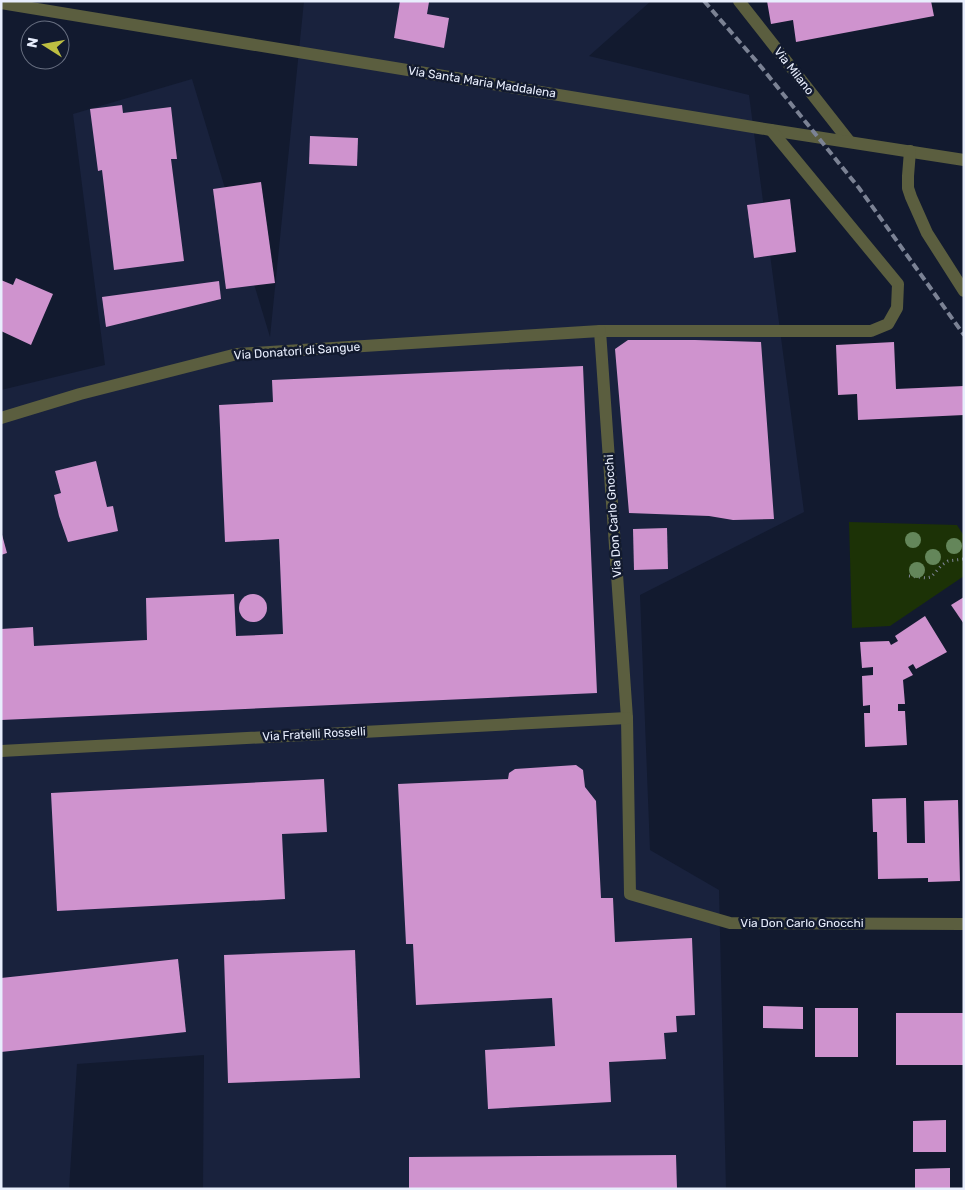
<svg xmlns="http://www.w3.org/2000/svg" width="965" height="1190" font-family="Rubik,sans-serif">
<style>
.built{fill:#19223d}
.green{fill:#1c3206}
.building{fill:#cf93ce}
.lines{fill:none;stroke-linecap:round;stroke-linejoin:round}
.path{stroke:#808799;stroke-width:3;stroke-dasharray:1 4;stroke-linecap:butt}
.minor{stroke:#5b5e3f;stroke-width:12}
.rail{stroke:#7b8294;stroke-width:4;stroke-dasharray:8 4;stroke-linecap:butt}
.tree{fill:#64865a}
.labels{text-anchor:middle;stroke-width:5;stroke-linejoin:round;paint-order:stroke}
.street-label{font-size:12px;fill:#e8eefd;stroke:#121a2f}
</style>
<rect width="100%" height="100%" fill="#121a2f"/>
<polygon class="built" points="304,1 651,1 589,56 749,95 804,512 640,595 650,850 719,890 726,1189 203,1189 204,1055 77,1064 69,1189 1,1189 1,390 105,365 73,114 192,79 270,337"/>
<polygon class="green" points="849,522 957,525 964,536 964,576 890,626 852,628"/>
<g class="building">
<polygon points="400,1 429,2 427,14 449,18 444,48 394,38"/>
<polygon points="767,1 931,1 934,16 796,42 793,20 771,24"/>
<polygon points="122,105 123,113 171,107 177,159 171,159 184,261 114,270 102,170 98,171 90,109"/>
<polygon points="310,136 358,138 357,166 309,164"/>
<polygon points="261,182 275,283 226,289 213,189"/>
<polygon points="790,199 796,252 754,258 747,205"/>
<polygon points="16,278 53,294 31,345 1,331 1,280 13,285"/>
<polygon points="219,281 221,299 106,327 102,297"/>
<polygon points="628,340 695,340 761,342 774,519 733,520 709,516 629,513 615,349"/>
<polygon points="894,342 896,389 964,386 964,415 858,420 857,394 838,395 836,345"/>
<polygon points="583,366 597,693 1,720 1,629 33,627 34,646 147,640 146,598 234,594 236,636 283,634 279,539 225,542 219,405 273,402 272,380"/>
<polygon points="96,461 107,507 113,506 118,531 68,542 59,516 54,495 61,493 55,471"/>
<polygon points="667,528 668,569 634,570 633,529"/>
<polygon points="1,531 7,553 1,555"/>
<circle cx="253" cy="608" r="14"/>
<polygon points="964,597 964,624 951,605"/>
<polygon points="925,616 947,652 916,669 913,664 908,667 913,675 903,680 905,704 898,704 898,711 905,711 907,745 865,747 864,713 870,713 870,705 863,706 862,676 873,675 873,667 862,668 860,642 889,641 891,645 898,641 895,636"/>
<polygon points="576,765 583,770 585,787 596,801 601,898 613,898 615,942 692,938 695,1015 676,1016 677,1032 664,1033 666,1059 609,1062 611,1102 488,1109 485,1050 555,1046 552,998 416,1005 413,944 406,944 398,784 508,779 509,773 515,769"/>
<polygon points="324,779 327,832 282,834 285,899 57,911 51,793"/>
<polygon points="906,798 907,843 925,843 924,801 958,800 960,881 928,882 928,878 878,879 877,832 873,832 872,799"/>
<polygon points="355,950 360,1078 228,1083 224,955"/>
<polygon points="178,959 186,1032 1,1052 1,978"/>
<polygon points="763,1006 803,1007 803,1029 763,1028"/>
<rect x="815" y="1008" width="43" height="49"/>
<rect x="896" y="1013" width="68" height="52"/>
<polygon points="946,1120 946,1152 913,1152 913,1121"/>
<polygon points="676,1155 677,1189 409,1189 409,1157"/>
<polygon points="950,1168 950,1189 915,1189 915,1169"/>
</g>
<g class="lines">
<polyline class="path" points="909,576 927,578 931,577 942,565 948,561 964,559"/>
<g class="minor">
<polyline points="739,1 849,141"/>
<polyline points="1,3 771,130 964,160"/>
<polyline points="771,130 898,284 897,308 888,324 871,331 600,331 627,718 630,894 730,923 964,924"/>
<polyline points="910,151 908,176 908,188 911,197 927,233 964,291"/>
<polyline points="1,418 80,394 237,354 600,331"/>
<polyline points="1,751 627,718"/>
</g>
<polyline class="rail" points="704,1 758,63 859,188 964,335"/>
</g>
<g class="tree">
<circle cx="913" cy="540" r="8"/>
<circle cx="954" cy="546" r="8"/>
<circle cx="933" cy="557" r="8"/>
<circle cx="917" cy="570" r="8"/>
</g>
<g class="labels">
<g class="street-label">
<text transform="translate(794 71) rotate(52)" y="4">Via Milano</text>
<text transform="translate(482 82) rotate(9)" y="4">Via Santa Maria Maddalena</text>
<text transform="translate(297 351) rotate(-4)" y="4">Via Donatori di Sangue</text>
<text transform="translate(613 516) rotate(-94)" y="4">Via Don Carlo Gnocchi</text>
<text transform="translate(314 734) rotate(-3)" y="4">Via Fratelli Rosselli</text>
<text x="802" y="927">Via Don Carlo Gnocchi</text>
</g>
</g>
<rect width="965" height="1190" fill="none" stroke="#e8eefd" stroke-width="5"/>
<g transform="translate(45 45) rotate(281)"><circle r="24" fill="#121a2f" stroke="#686f81"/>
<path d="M0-4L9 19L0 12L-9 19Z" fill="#bebf42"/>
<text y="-8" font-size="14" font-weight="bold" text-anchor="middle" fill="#e8eefd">N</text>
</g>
</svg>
